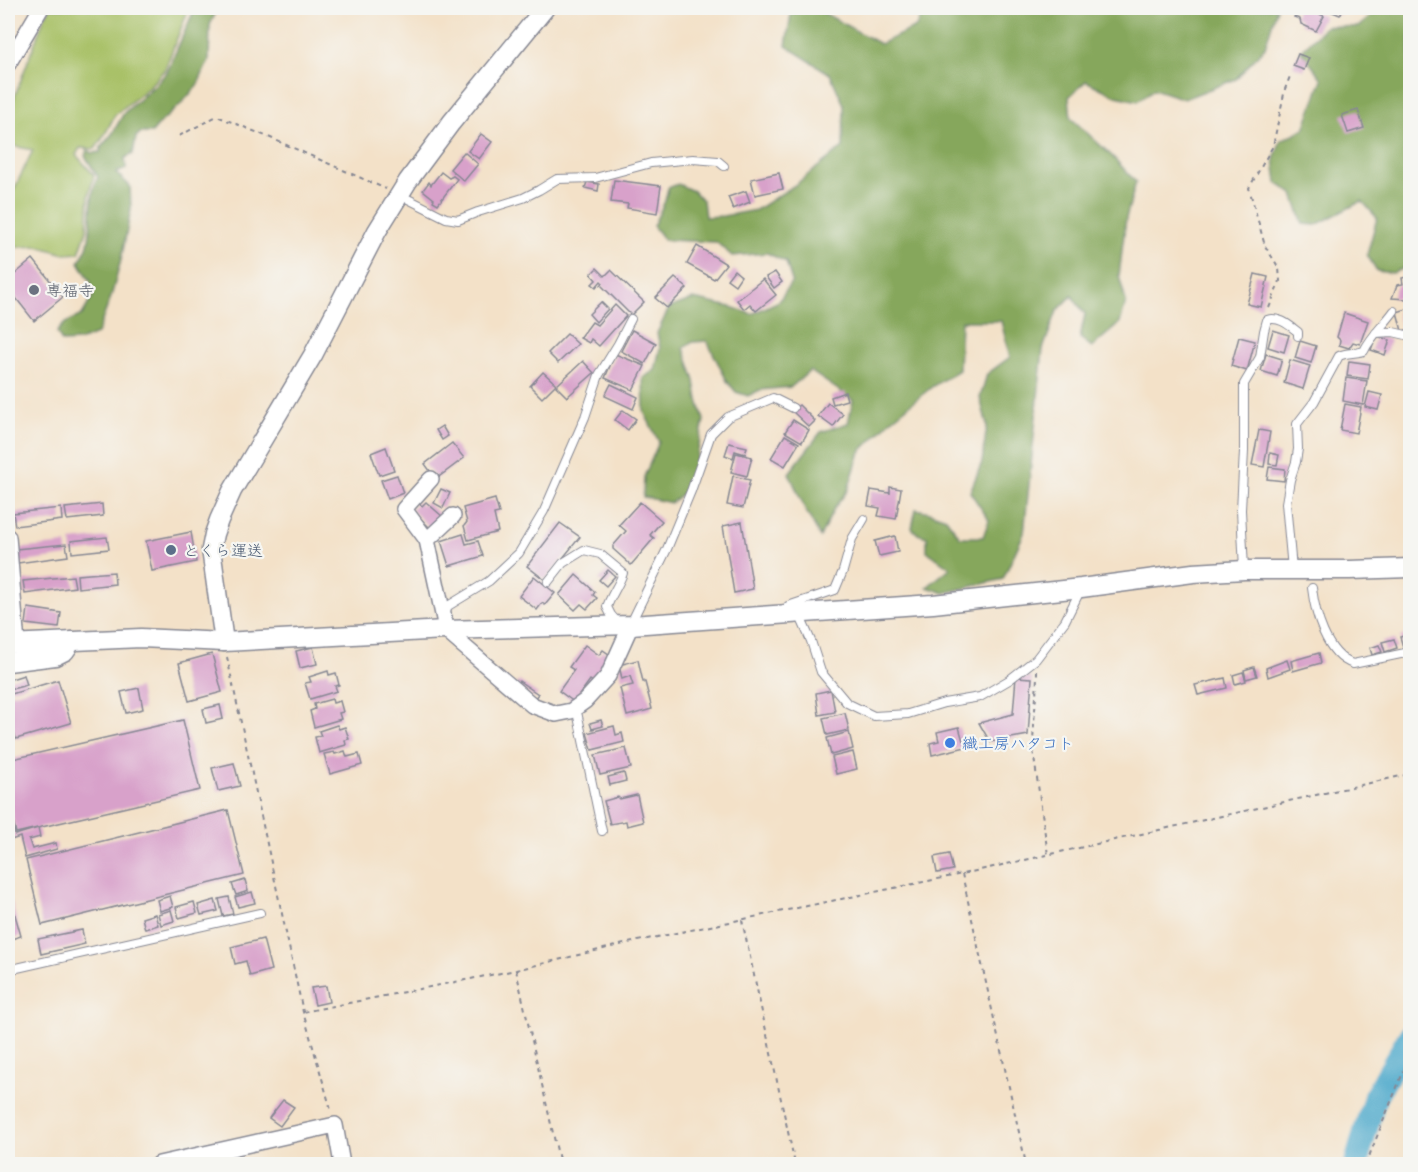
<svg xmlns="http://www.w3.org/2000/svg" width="1418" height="1172" font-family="Kalam,'Klee One',sans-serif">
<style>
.green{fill:#a9c167;stroke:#627862;stroke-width:1.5}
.forest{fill:#86a75c;stroke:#506b5d;stroke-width:1.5}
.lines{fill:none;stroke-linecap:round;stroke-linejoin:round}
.river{stroke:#4da9cb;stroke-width:24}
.building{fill:#d8a1ca}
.service-casing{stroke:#878893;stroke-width:10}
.minor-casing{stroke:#878893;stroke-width:18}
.tertiary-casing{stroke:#878893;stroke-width:21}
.path{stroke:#878893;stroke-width:2;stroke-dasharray:4.5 4.5;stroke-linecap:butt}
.service{stroke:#fff;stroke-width:8}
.minor{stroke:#fff;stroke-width:15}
.tertiary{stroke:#fff;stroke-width:18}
.worship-dot{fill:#6b7280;stroke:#f6f6f2;stroke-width:2}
.service-dot{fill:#5c6f8a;stroke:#f6f6f2;stroke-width:2}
.shop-dot{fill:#3f7fe0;stroke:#f6f6f2;stroke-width:2}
.labels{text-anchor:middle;stroke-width:4.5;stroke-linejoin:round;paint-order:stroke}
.worship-label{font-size:16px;fill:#5b616d;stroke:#f6f6f2;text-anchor:start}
.service-label{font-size:16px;fill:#4e5e75;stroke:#f6f6f2;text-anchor:start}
.shop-label{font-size:16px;fill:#366cbe;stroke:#f6f6f2;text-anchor:start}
</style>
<rect width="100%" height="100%" fill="#f6f6f2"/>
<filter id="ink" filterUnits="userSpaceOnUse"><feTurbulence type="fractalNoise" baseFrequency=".0167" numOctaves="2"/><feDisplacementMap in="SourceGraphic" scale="12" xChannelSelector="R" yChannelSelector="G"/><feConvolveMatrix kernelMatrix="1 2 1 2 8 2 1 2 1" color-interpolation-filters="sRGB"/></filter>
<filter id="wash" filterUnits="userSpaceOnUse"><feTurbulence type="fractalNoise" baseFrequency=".008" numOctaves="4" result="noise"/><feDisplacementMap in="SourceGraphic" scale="24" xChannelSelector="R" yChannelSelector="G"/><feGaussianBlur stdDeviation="1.35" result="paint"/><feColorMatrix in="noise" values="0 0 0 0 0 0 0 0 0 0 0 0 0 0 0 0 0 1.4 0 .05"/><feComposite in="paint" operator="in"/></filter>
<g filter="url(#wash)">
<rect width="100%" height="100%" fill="#f3e1c8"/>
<polygon class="green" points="51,8 189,8 165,69 149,87 115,115 104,136 95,149 80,148 76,155 94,175 89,195 87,230 79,253 65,254 37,246 8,248 8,202 33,150 8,145 8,114 45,16"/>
<g class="forest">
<path d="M 195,8 L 218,8 L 210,25 L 209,60 L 197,86 L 181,104 L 161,122 L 152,133 L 140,133 L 136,137 L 133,154 L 125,158 L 126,169 L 116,173 L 130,186 L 131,210 L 121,260 L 111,297 L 97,334 L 79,341 L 62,342 L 57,332 L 65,323 L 82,315 L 93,296 L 91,282 L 79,262 C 82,256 87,250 88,244 C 93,224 88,195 98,177 L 85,156 L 87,150 L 93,153 L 100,152 L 101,147 L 112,134 L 124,113 L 154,86 L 167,72 Z"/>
<polygon points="810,8 815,8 880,44 916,27 924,8 1277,8 1265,47 1236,79 1184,99 1154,89 1138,101 1116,96 1086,81 1069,97 1071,118 1112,156 1136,182 1126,218 1119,276 1126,302 1120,323 1092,347 1080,338 1085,314 1072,296 1057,311 1043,349 1024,533 1003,579 944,593 927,587 950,568 927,551 927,537 918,534 912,528 916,509 929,512 946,518 960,537 983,537 989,520 970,492 982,462 987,425 980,398 987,374 1010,357 1001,321 961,321 959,370 933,386 891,420 860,452 848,490 835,507 820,537 806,511 789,473 821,432 848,423 853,400 810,371 791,387 760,390 748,396 736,392 727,381 707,341 693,342 684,348 695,381 698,400 704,420 695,466 686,490 671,503 643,497 644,477 659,442 644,412 643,378 655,370 660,348 657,333 669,308 693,299 731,307 752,314 779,301 792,281 786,262 767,253 732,256 716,242 664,240 653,226 665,201 668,188 678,184 693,191 703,200 705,217 723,216 756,210 795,185 843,147 844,105 830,74 786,46 791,14"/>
<polygon points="1381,8 1410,8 1410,266 1393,273 1377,271 1367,255 1377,218 1362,201 1316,225 1303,224 1293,194 1277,183 1274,159 1281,140 1304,129 1322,79 1301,51 1326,26 1358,27"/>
</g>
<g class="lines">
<polyline class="river" points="1356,1164 1375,1097 1410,1036"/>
</g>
<g id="blocks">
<g class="building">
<polygon points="1298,8 1306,8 1324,16 1316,31 1301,24 1300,19 1294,17"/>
<polygon points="1323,8 1344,8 1340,15"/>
<polygon points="1298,54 1309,58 1304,70 1293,66"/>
<polygon points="1358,110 1364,128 1348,133 1342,115"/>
<polygon points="481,134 492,142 479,159 468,151"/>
<polygon points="464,152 478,164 464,181 450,169"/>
<polygon points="441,172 449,178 453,176 457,179 438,204 433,201 434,199 423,190 429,182 431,185"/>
<polygon points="779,173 783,189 755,195 751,179"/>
<polygon points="614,180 661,186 657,213 627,208 628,204 611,202"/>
<polygon points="587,182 599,184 598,191 585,188"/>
<polygon points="746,191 750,202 733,209 728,197"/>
<polygon points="697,246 726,264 714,279 687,264"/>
<polygon points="33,259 63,297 34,321 8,288 8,280"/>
<polygon points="597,268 605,276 611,270 644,302 631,315 601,285 603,283 601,281 596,287 592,284 596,280 591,274"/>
<polygon points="734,270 741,276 735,285 727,279"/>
<polygon points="775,272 782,282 774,288 766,277"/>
<polygon points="1255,274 1268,277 1261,307 1247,304"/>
<polygon points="1410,276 1410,301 1407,302 1407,299 1392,298 1397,285 1403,284 1402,278"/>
<polygon points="675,278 687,288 667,308 655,298"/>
<polygon points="763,279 776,295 756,311 750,304 744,309 737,300"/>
<polygon points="601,302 608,309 596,322 589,314"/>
<polygon points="615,305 626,316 599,346 591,339 589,343 580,338 592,322 597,325"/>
<polygon points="1410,308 1410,329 1402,331 1397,312"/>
<polygon points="1344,313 1368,321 1360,344 1353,342 1349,348 1339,345 1340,340 1337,337"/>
<polygon points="632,330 656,343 645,364 621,351"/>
<polygon points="1273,330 1289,335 1284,352 1268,347"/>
<polygon points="567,334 578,344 558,363 548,353"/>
<polygon points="1376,336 1390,340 1385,355 1371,350"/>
<polygon points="1239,337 1255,341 1247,371 1231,366"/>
<polygon points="1300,341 1316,346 1311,363 1295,358"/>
<polygon points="615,354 645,366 633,390 605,378"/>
<polygon points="1266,354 1282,359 1277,376 1261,371"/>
<polygon points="1290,360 1310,366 1303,389 1284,383"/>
<polygon points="583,361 594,373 567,397 556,386"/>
<polygon points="1349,361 1370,364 1368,379 1347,376"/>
<polygon points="543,372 556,384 542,398 530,386"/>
<polygon points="1346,378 1367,381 1363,405 1343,401"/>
<polygon points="611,384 638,397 633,409 605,396"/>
<polygon points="845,392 847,400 833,404 831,397"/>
<polygon points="1369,392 1382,395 1378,410 1365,407"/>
<polygon points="828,403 843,414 833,427 818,416"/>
<polygon points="1345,404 1361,407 1356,433 1340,430"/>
<polygon points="799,405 815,421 809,427 792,411"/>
<polygon points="623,410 636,419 628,430 615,420"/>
<polygon points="793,420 809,430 802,442 785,432"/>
<polygon points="442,426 448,436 442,440 436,430"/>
<polygon points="1259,430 1270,432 1264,467 1252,465"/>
<polygon points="785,435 799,443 785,466 771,458"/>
<polygon points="452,443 464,458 436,479 425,464"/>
<polygon points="729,443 747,447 745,454 735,451 733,458 725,455"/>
<polygon points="386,447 394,470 379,475 371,453"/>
<polygon points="736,453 752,457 747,476 731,472"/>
<polygon points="1270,453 1279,455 1277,465 1269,464"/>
<polygon points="1269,467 1285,469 1284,481 1267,479"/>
<polygon points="397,475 403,493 388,499 381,480"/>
<polygon points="733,476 750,480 743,508 727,505"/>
<polygon points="890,487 901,489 896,519 878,516 880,508 868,506 871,490 890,493"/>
<polygon points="441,489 450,493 443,508 434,503"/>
<polygon points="495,499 499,513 494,514 498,532 468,540 464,526 467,522 463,508"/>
<polygon points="418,502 422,506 426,502 443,517 431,529 411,509"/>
<polygon points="640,502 662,521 650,535 654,538 631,565 613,549 613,546 626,531 619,525"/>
<polygon points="102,504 103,516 67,520 65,508"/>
<polygon points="61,508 62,520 15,526 13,513"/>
<polygon points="742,522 753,589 734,593 723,526"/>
<polygon points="560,523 580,537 545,580 527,566"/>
<polygon points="191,532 196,562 152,571 146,541"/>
<polygon points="463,534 466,544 478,541 483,556 449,566 441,541"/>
<polygon points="895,536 898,552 879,556 875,541"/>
<polygon points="107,537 109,549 72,553 71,541"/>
<polygon points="66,544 68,556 18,563 16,549"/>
<polygon points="608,570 615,576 606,586 599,580"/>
<polygon points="114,572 115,584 78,588 77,575"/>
<polygon points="576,575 595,592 593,595 597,598 587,609 581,604 575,610 559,595"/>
<polygon points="73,576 75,587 25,594 23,581"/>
<polygon points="534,576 555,593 545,605 542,603 537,610 519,596"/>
<polygon points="28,608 61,613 59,628 26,624"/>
<polygon points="1410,634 1410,648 1404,650 1400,637"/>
<polygon points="1394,639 1397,648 1385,652 1382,642"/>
<polygon points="585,645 599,655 603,650 613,657 594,683 590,680 574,702 559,691 574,670 569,667"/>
<polygon points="1379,645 1382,652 1372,655 1370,648"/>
<polygon points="313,647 317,664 300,668 296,651"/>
<polygon points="1319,653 1321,663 1293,671 1291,661"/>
<polygon points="212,654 222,692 189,701 179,663"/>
<polygon points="638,660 643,682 645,682 652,709 627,716 620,688 633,685 630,676 622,679 619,665"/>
<polygon points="1287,660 1290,669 1268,677 1266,668"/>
<polygon points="1254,667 1257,676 1246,679 1244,670"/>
<polygon points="328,671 329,675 336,673 339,685 335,686 337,691 310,699 305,683 311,682 309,677"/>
<polygon points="1243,672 1246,681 1235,684 1233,675"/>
<polygon points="24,675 27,685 8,690 8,680"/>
<polygon points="1016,677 1032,678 1028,735 990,742 979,723 1013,714"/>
<polygon points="1225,678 1227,688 1198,695 1195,685"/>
<polygon points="58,680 71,723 16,739 8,710 8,695"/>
<polygon points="519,681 538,694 535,698 516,685"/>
<polygon points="139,688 143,709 126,713 121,692"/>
<polygon points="831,690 835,712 819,715 816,693"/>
<polygon points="332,699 333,703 340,701 343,712 339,713 341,719 314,727 310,711 315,709 314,704"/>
<polygon points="220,705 223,719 206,723 203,709"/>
<polygon points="845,713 849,730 827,735 823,718"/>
<polygon points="183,720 200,790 16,833 8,798 8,760"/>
<polygon points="601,720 603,726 592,729 590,723"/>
<polygon points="337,725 339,729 345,727 349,739 345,740 346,745 319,753 315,737 321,736 319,731"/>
<polygon points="614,726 616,735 622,733 624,742 592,750 587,733"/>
<polygon points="959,727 963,741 968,740 970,746 932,755 930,743 939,741 937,732"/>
<polygon points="849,732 853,749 831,755 827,738"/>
<polygon points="626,748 631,768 600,775 595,755"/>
<polygon points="345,751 347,757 359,754 362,765 330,774 324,754 334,752 335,754"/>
<polygon points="853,752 857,769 836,774 832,757"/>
<polygon points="234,763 240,786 218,791 212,768"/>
<polygon points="624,773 626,781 610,785 608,777"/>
<polygon points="637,795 643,822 627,826 626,821 610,824 604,801 618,797 620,799"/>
<polygon points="228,810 244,875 42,925 26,860"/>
<polygon points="38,828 40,837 29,840 32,849 56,843 57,849 25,858 20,837 8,841 8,832 14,830 15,835"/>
<polygon points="949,854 953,870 937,873 934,857"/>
<polygon points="245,880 248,891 236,895 232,884"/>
<polygon points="8,890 21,936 8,940"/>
<polygon points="252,892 255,903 238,907 235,897"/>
<polygon points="170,896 173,907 160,911 157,900"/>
<polygon points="229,897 233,914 223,916 219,899"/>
<polygon points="215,900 218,911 201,915 198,905"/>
<polygon points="194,902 197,913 179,918 176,907"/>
<polygon points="171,910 174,921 161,925 158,914"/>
<polygon points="155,914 158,925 145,929 142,918"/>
<polygon points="82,930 85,944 41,954 38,939"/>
<polygon points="263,939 271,970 250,976 246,961 235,964 231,947"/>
<polygon points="326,986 329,1002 315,1005 311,988"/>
<polygon points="283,1100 294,1107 280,1126 269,1118"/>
</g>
</g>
</g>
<g filter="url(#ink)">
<use href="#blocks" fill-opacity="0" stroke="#878893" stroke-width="1.5"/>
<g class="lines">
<g class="service-casing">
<g id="service">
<polyline points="400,195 446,218 458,220 478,212 523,198 539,190 557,179 595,178 651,163 693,159 718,161 724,166"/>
<polyline points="1376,333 1393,332 1406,335 1410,333"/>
<path d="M 1244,569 L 1241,510 L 1244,451 L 1244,384 L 1260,357 L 1264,331 L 1267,320 C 1279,316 1289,325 1298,332 L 1298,336"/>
<path d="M 1292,569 L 1286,503 L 1290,480 L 1296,462 L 1298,449 L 1297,424 L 1314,402 L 1339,356 C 1347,352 1355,354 1364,351 C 1371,336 1384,325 1394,311"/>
<path d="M 548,582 L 563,563 L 584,550 L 600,554 L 623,573 C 619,585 611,595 607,607 L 611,615 L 618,623"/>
<path d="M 1312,588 C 1315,613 1326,655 1353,664 L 1410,652"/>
<polyline points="785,611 788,606 835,590 843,571 852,539 864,519"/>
<polyline points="799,614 811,641 821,672 847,703 874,716 908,714 944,703 980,697 1009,680 1036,659 1065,621 1081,589"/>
<polyline points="445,615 448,606 489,581 519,553 544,511 585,417 599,375 618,344 631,319"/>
<polyline points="631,623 667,549 691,491 711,434 728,417 773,398 793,408"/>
<polyline points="576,707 602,831"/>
<polyline points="8,970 260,913"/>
</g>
</g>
<g class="minor-casing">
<g id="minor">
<polyline points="8,64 41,8"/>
<polyline points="453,516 427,540 444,619 445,630 532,705 556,714 571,711 585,701 608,676 631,625"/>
<polyline points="8,537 17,644"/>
<polyline points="427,540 404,509 431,479"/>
<polyline points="159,1164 335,1125 342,1164"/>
</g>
</g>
<g class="tertiary-casing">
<g id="tertiary">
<polyline points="224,642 211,549 214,534 219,520 232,491 313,355 377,231 408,181 451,123 545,8"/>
<polyline points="8,644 141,638 224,642 445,630 631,625 933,604 1081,588 1193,573 1244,570 1350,570 1410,568"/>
<polyline points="8,662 55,656 65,651 72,641"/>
</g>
</g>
<g class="path">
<polyline points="179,136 217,116 273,139 386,189"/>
<polyline points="1269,308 1280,281 1279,268 1265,246 1249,188 1273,146 1285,89 1291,74"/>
<polyline points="227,657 303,1012 331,1110"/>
<path d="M 1037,670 C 1037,697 1033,723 1033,750 L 1048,855"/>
<polyline points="962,874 1026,1164"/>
<polyline points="742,920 795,1164"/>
<polyline points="516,970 560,1164"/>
<polyline points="303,1012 516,970 628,943 962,874 1410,774"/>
<polyline points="1366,1164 1386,1114 1404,1070 1410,1061"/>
</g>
<use href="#service" class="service"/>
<use href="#minor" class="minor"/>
<use href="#tertiary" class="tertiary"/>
</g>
</g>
<circle class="worship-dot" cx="34" cy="290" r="6"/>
<circle class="service-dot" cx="171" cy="550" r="6"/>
<circle class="shop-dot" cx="950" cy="743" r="6"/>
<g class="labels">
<g class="worship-label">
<text x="46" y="296">専福寺</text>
</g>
<g class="service-label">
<text x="183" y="556">とくら運送</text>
</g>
<g class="shop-label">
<text x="962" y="749">織工房ハタコト</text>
</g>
</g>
<rect width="1418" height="1172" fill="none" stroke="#f6f6f2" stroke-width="30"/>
</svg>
